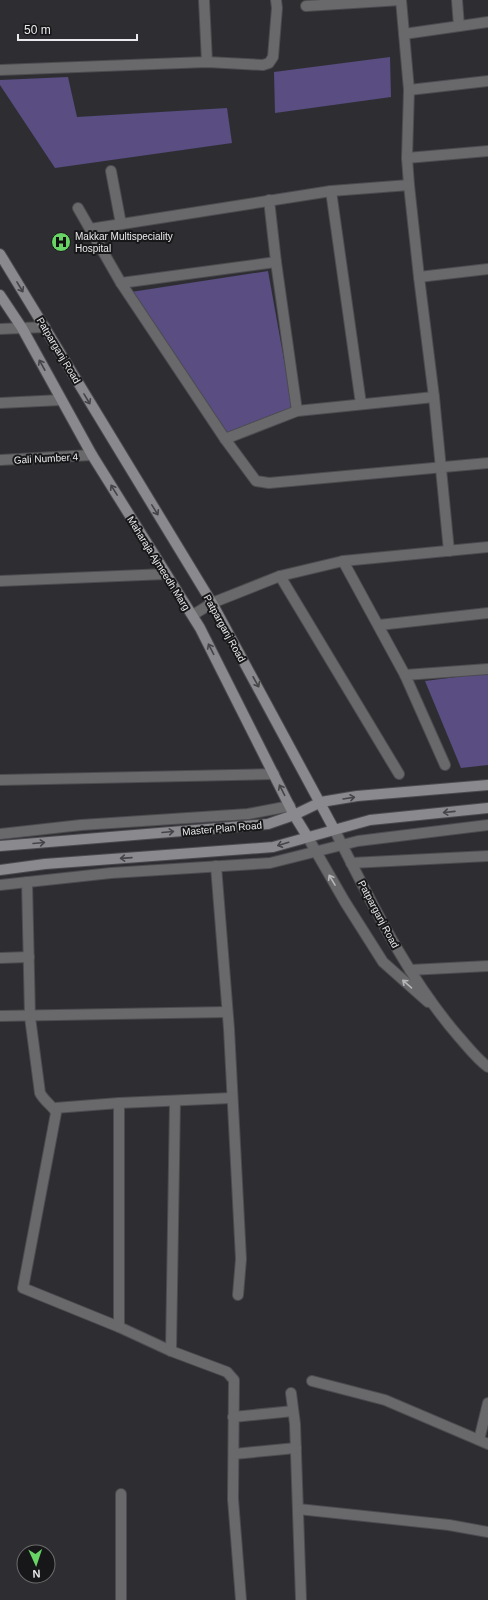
<svg xmlns="http://www.w3.org/2000/svg" width="488" height="1600" font-family="Helvetica,sans-serif">
<style>
.green{fill:#594d82}
.lines{fill:none;stroke-linecap:round;stroke-linejoin:round}
.minor-casing{stroke:#4c4c50;stroke-width:12}
.tertiary-casing{stroke:#4c4c50;stroke-width:12}
.secondary-casing{stroke:#4c4c50;stroke-width:12}
.minor{stroke:#69696b;stroke-width:10}
.tertiary{stroke:#69696b;stroke-width:10}
.secondary{stroke:#8a898d;stroke-width:10}
.oneway{stroke:#454447}
.oneway2{stroke:#b6b6b9}
.labels{text-anchor:middle;stroke-width:4;stroke-linejoin:round;paint-order:stroke}
.poi-label{font-size:10px;fill:#eaeaed;stroke:#171618;text-anchor:start}
.street-label{font-size:10px;fill:#eaeaed;stroke:#171618}
</style>
<rect width="100%" height="100%" fill="#2e2e32"/>
<g class="green">
<polygon points="390,57 391,97 275,113 274,72"/>
<polygon points="68,77 77,117 227,108 232,143 55,168 0,85 0,80"/>
<polygon points="268,271 293,410 219,436 131,292"/>
<polygon points="488,673 488,765 461,768 425,681"/>
</g>
<g class="lines">
<g class="minor-casing">
<g id="minor">
<polyline points="204,0 207,62"/>
<polyline points="401,0 409,90 407,158 409,185 419,277 434,397 449,551"/>
<polyline points="457,0 459,26"/>
<polyline points="306,6 401,0"/>
<polyline points="404,34 488,22"/>
<polyline points="0,70 207,62 263,65 269,63 273,57 277,8 276,0"/>
<polyline points="409,90 488,81"/>
<polyline points="407,158 488,151"/>
<polyline points="111,171 121,224"/>
<polyline points="331,191 361,404"/>
<polyline points="269,200 276,262 297,411"/>
<polyline points="78,208 121,283 225,439 256,481 269,483 488,463"/>
<polyline points="90,229 331,191 409,185"/>
<polyline points="419,277 488,269"/>
<polyline points="121,283 276,262"/>
<polyline points="0,329 45,327"/>
<polyline points="0,403 61,400"/>
<polyline points="225,439 297,411 434,397"/>
<polyline points="0,460 92,455"/>
<polyline points="343,561 405,675 445,765"/>
<polyline points="280,576 399,774"/>
<polyline points="0,581 166,574"/>
<polyline points="193,615 212,603 280,576 343,561 488,547"/>
<polyline points="379,625 488,613"/>
<polyline points="405,675 488,669"/>
<polyline points="0,780 274,774"/>
<polyline points="0,834 81,825 248,814 290,806"/>
<polyline points="351,863 488,856"/>
<polyline points="216,866 229,1029 241,1259 238,1295"/>
<path d="M 27,882 L 30,1017 L 40,1093 C 44,1101 55,1108 56,1113 L 23,1288 L 119,1327 L 171,1351 L 227,1372 L 234,1380 L 233,1499 L 241,1600"/>
<polyline points="0,885 111,873 270,863 358,841 488,825"/>
<polyline points="0,958 29,957"/>
<polyline points="410,970 488,966"/>
<polyline points="0,1016 227,1012"/>
<polyline points="119,1103 119,1327"/>
<polyline points="55,1108 119,1103 231,1098"/>
<polyline points="171,1351 175,1101"/>
<polyline points="312,1381 385,1400 488,1444"/>
<polyline points="291,1393 295,1424 301,1600"/>
<polyline points="233,1417 293,1411"/>
<polyline points="479,1440 488,1403"/>
<polyline points="234,1454 296,1448"/>
<polyline points="121,1494 121,1600"/>
<polyline points="298,1509 449,1525 488,1532"/>
</g>
</g>
<g class="tertiary-casing">
<g id="tertiary">
<path d="M 334,829 C 371,901 406,976 459,1037 C 468,1047 477,1059 488,1067"/>
<polyline points="307,836 345,902 383,962 428,1002"/>
</g>
</g>
<g class="secondary-casing">
<g id="secondary">
<polyline points="0,254 212,603 334,829"/>
<polyline points="0,295 22,328 92,455 200,628 294,815 307,836"/>
<polyline points="0,846 268,824 294,815 321,802 357,796 488,785"/>
<polyline points="0,870 45,864 273,847 370,820 488,808"/>
</g>
</g>
<use href="#minor" class="minor"/>
<use href="#tertiary" class="tertiary"/>
<use href="#secondary" class="secondary"/>
</g>
<defs><path id="oneway-shaft" d="M-6 0H5M1.5-3L5.5 0L1.5 3" fill="none" stroke-width="1.6" stroke-linecap="round" stroke-linejoin="round"/></defs>
<g class="oneway">
<use href="#oneway-shaft" transform="translate(20 287) rotate(59)"/>
<use href="#oneway-shaft" transform="translate(42 365) rotate(-119)"/>
<use href="#oneway-shaft" transform="translate(87 399) rotate(59)"/>
<use href="#oneway-shaft" transform="translate(114 490) rotate(-122)"/>
<use href="#oneway-shaft" transform="translate(155 510) rotate(58)"/>
<use href="#oneway-shaft" transform="translate(211 649) rotate(-117)"/>
<use href="#oneway-shaft" transform="translate(256 682) rotate(61)"/>
<use href="#oneway-shaft" transform="translate(282 790) rotate(-117)"/>
<use href="#oneway-shaft" transform="translate(349 798) rotate(-9)"/>
<use href="#oneway-shaft" transform="translate(449 812) rotate(174)"/>
<use href="#oneway-shaft" transform="translate(168 832) rotate(-5)"/>
<use href="#oneway-shaft" transform="translate(39 843) rotate(-5)"/>
<use href="#oneway-shaft" transform="translate(283 844) rotate(163)"/>
<use href="#oneway-shaft" transform="translate(126 858) rotate(176)"/>
</g>
<g class="oneway2">
<use href="#oneway-shaft" transform="translate(332 880) rotate(-121)"/>
<use href="#oneway-shaft" transform="translate(407 984) rotate(-139)"/>
</g>
<defs>
<g id="hospital-disc" transform="scale(1)"><circle r="9.5" fill="#68d465" stroke="#171618"/><path d="M-5-5h3v3.5h4V-5h3V5h-3V1.5h-4V5h-3Z" fill="#111"/></g>
</defs>
<g fill-rule="evenodd">
<use href="#hospital-disc" x="61" y="242"/>
</g>
<g class="labels">
<g class="poi-label">
<text x="75" y="240">Makkar Multispeciality<tspan x="75" dy="12">Hospital</tspan></text>
</g>
<g class="street-label">
<text transform="translate(59 350) rotate(59)" y="4">Patparganj Road</text>
<text transform="translate(46 458) rotate(-3)" y="4">Gali Number 4</text>
<text transform="translate(159 563) rotate(58)" y="4">Maharaja Ajmeedh Marg</text>
<text transform="translate(225 628) rotate(61)" y="4">Patparganj Road</text>
<text transform="translate(222 828) rotate(-5)" y="4">Master Plan Road</text>
<text transform="translate(379 914) rotate(62)" y="4">Patparganj Road</text>
</g>
</g>
<g transform="translate(36 1564) rotate(177)"><circle r="19" fill="#171618" stroke="#6b6b6d"/>
<path d="M0-3L7 15L0 10L-7 15Z" fill="#68d465"/>
<text y="-6" font-size="11" font-weight="bold" text-anchor="middle" fill="#eaeaed">N</text>
</g>
<path d="M18 34v6h119v-6" fill="none" stroke="#eaeaed" stroke-width="2"/>
<text x="24" y="34" font-size="12" fill="#eaeaed" stroke="#171618" stroke-width="3" paint-order="stroke">50 m</text>
</svg>
